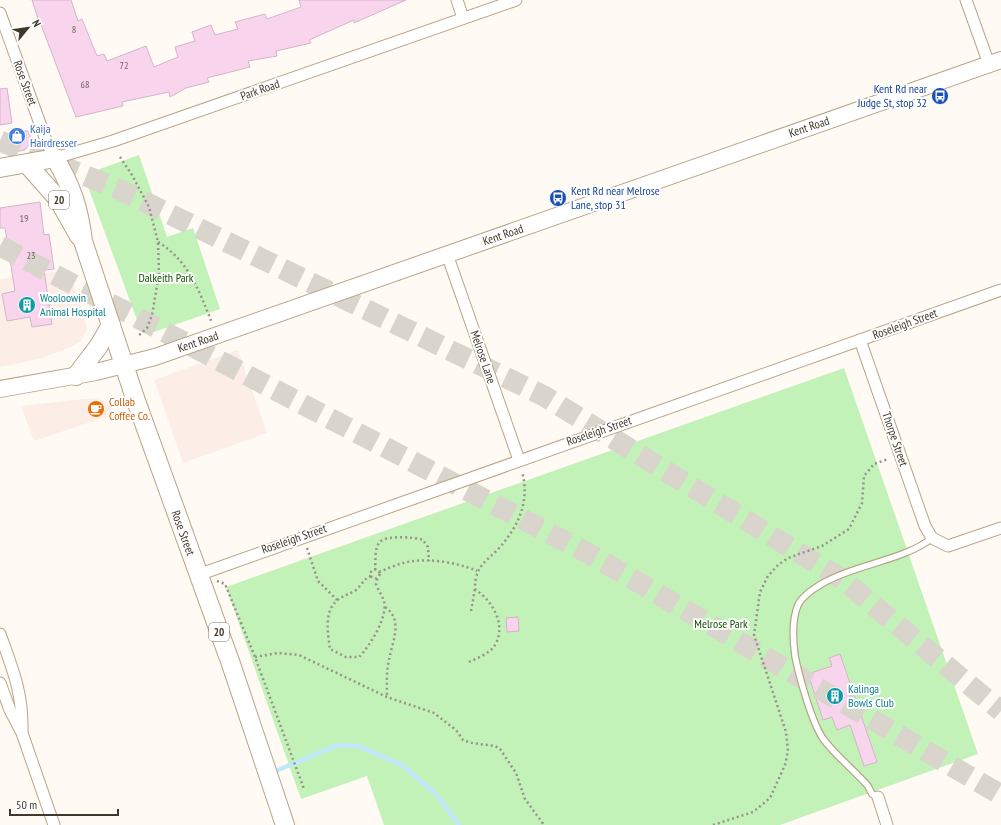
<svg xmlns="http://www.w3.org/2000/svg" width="1001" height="825" font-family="'PT Sans Narrow',sans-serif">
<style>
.commercial{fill:#fceee6}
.green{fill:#c3f2b9}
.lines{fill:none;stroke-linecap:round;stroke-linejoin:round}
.stream{stroke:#c1e7fd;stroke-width:4.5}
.building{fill:#f8d5ed;stroke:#d4b4ca}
.highway-tunnel{stroke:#d9d4cc;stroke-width:21;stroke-dasharray:21 10;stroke-linecap:butt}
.lane-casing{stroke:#b9a587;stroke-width:8}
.street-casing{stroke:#b9a587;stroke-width:13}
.secondary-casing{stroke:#b9a587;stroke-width:18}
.primary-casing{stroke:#b9a587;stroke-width:20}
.path{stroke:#989288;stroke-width:2.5;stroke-dasharray:2 3;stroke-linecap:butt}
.lane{stroke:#fff;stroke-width:5.5}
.street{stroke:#fff;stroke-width:11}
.secondary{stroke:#fff;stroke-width:16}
.primary{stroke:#fff;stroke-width:18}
.labels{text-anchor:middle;stroke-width:4;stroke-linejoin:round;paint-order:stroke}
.number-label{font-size:10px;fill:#6e5f5c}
.shield{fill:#fff;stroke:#79746b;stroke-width:1}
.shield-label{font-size:11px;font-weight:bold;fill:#40382b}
.street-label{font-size:12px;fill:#40382b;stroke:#fff}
.transit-label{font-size:12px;fill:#164399;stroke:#fff;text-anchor:end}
.shop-label{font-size:12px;fill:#366cbe;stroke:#fff;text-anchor:start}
.park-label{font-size:12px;fill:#115100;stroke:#fff}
.culture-label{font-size:12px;fill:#0d838f;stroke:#fff;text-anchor:start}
.food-label{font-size:12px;fill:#c56008;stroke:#fff;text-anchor:start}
</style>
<rect width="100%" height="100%" fill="#fffbf4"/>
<g class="commercial">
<polygon points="69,270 84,315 87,330 81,341 69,348 39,359 0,367 0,279"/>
<polygon points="238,350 267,433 183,463 154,380"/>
<polygon points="92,398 104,401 111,406 115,414 34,441 21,406"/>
</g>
<g class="green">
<polygon points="139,155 167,237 193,228 220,309 151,333 145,332 140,328 87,184 91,172"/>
<polygon points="844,368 978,754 780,825 384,825 367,776 301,799 226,587"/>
</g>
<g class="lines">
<polyline class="stream" points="278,770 338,745 358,746 402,765 436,794 459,825"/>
</g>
<g class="building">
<polygon points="32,0 71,0 78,21 82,19 97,56 104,54 107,61 146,46 154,67 178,57 175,47 195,41 192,32 211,25 215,35 238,29 235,22 265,14 267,19 301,7 299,0 406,0 354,23 354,20 309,40 311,43 276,51 277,56 248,61 250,67 207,78 209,82 186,88 170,97 169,92 122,102 123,106 76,117 40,22 39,22"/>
<polygon points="7,88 12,123 0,125 0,89"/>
<polygon points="28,131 32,141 25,150 14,152 11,132"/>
<polygon points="40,202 44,235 49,234 54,269 44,270 52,324 32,327 30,317 7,321 2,294 15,291 5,228 0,228 0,208"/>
<polygon points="518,617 519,631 507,632 506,618"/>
<polygon points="840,654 877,762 864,766 850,725 837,730 832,717 823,720 808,674 832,666 829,658"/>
</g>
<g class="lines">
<g class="highway-tunnel">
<polyline points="0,141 116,188 544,396 843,580 1001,711"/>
<polyline points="0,246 593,556 1001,795"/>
</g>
<g class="lane-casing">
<path id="lane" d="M 878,797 L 872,794 L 868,786 C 854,770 836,756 824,740 C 812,724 799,676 795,656 C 793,641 792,619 798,605 C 803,595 816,587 825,582 C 857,564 905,560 932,538"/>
</g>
<g class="street-casing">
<g id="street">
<polyline points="457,0 463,18"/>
<polyline points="966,0 989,64"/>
<polyline points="0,13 47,143 55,158 113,141 516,0"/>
<polyline points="447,254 519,460"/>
<polyline points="860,340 925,526 932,538 948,546 1001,528"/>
<polyline points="198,575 1001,290"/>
<path d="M 0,634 C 13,670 23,693 22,732"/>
<polyline points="0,683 10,710 22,733 54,825"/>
<polyline points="878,797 887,825"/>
</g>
</g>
<g class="secondary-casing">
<polyline id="secondary" points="0,389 96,372 155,357 1001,60"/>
</g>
<g class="primary-casing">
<g id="primary">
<polyline points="27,164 58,199 79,236"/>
<path d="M 0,168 L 55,158 C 72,187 79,208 83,241 L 135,398 L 231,664 L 285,825"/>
<polyline points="76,376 98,347 111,325"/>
</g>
</g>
<g class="path">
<polyline points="120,157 132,175 149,207 158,242 159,274 152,315 147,328 137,337"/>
<path d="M 158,242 C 189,261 199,291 212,323"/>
<polyline points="307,548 318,581 337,600"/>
<circle cx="375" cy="574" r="4.5"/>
<path d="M 375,570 C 376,562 374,547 380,542 C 386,535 415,537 423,540 L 428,547 L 429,561"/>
<path d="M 379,572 C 387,569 395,565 403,563 C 424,557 457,562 477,571"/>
<path d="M 371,576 C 363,579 362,585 356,590 C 350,594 344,595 339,599 C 323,610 328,633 330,649 L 346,657 L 359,657 C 370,646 388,617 384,601 C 382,595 378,590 376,584 L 378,577"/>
<polyline points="217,581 225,584 255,657 304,789"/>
<path d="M 385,607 C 404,620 392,642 389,660 C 386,672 387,685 387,697"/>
<polyline points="471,611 475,589"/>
<polyline points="255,657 278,653 299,655 387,697 434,713 456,730 463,740 472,743 495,746 500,749 516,773 525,799 544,825"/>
<path d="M 469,662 C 477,658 491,653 495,645 C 507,624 492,601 475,589 C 475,564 487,562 501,546 C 519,525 530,500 522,472"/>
<polyline points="713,825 753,812 770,798 785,765 788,751 786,732 754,635 760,592 768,576 778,565 788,558 822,546 849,529 862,503 864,476 874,464 888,459"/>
</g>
<use href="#lane" class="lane"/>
<use href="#street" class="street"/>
<use href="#secondary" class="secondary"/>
<use href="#primary" class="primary"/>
</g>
<defs>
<g id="bus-disc" transform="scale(0.9)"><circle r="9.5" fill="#1a4fb4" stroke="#fff"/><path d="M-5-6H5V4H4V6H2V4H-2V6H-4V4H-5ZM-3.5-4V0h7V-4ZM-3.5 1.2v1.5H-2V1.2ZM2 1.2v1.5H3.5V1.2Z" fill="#fff"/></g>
<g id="shop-disc" transform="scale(0.9)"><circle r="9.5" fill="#3f7fe0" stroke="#fff"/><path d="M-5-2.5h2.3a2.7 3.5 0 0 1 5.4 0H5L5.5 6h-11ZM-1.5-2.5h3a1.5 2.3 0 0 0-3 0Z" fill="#fff"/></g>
<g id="building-disc" transform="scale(0.9)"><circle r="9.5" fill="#0f9aa8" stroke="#fff"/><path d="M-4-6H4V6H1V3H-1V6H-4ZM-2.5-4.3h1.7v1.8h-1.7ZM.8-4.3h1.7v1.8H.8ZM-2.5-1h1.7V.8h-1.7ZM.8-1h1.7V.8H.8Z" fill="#fff"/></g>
<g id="cafe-disc" transform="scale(0.9)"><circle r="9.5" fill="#e8710a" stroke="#fff"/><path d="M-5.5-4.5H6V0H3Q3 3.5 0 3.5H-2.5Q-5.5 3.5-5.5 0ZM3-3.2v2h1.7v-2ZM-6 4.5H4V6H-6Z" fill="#fff"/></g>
</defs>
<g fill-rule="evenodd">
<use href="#bus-disc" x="940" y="96"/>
<use href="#shop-disc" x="17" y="136"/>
<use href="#bus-disc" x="558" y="198"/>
<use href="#building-disc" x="27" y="305"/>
<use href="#cafe-disc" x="96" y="409"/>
<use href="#building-disc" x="835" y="696"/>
</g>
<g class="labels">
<g class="number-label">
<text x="74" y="33">8</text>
<text x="124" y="69">72</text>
<text x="85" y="88">68</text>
<text x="24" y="222">19</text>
<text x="31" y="259">23</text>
</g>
<g class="shield">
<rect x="49" y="191" width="20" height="18" rx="3"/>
<rect x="209" y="623" width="20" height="18" rx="3"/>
</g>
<g class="shield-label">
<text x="59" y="204">20</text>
<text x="219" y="636">20</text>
</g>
<g class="street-label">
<text transform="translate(25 83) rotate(70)" y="4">Rose Street</text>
<text transform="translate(260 90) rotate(-19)" y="4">Park Road</text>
<text transform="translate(809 127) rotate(-19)" y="4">Kent Road</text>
<text transform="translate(503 235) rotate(-19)" y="4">Kent Road</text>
<text transform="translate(905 324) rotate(-20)" y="4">Roseleigh Street</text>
<text transform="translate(198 342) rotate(-19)" y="4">Kent Road</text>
<text transform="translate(483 357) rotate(71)" y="4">Melrose Lane</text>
<text transform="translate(599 431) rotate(-19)" y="4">Roseleigh Street</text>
<text transform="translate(895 439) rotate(71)" y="4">Thorpe Street</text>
<text transform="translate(183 533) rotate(70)" y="4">Rose Street</text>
<text transform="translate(294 539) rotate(-19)" y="4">Roseleigh Street</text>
</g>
<g class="transit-label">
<text x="927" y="93">Kent Rd near<tspan x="927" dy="14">Judge St, stop 32</tspan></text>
<text x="571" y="195" text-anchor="start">Kent Rd near Melrose<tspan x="571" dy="14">Lane, stop 31</tspan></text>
</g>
<g class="shop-label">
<text x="30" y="133">Kaija<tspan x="30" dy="14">Hairdresser</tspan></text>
</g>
<g class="park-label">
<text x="166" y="282">Dalkeith Park</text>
<text x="721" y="628">Melrose Park</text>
</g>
<g class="culture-label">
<text x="40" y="302">Wooloowin<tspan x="40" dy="14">Animal Hospital</tspan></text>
<text x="848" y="693">Kalinga<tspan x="848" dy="14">Bowls Club</tspan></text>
</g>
<g class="food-label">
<text x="109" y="406">Collab<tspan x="109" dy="14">Coffee Co.</tspan></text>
</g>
</g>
<g transform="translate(28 28) rotate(61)" stroke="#ffffff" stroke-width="3" paint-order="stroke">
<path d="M0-3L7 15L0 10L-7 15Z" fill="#40382b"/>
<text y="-6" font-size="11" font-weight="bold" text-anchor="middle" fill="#40382b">N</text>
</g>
<path d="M10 809v6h108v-6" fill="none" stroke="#40382b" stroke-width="2"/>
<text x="16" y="809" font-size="12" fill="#40382b" stroke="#ffffff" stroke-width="3" paint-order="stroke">50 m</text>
</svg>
